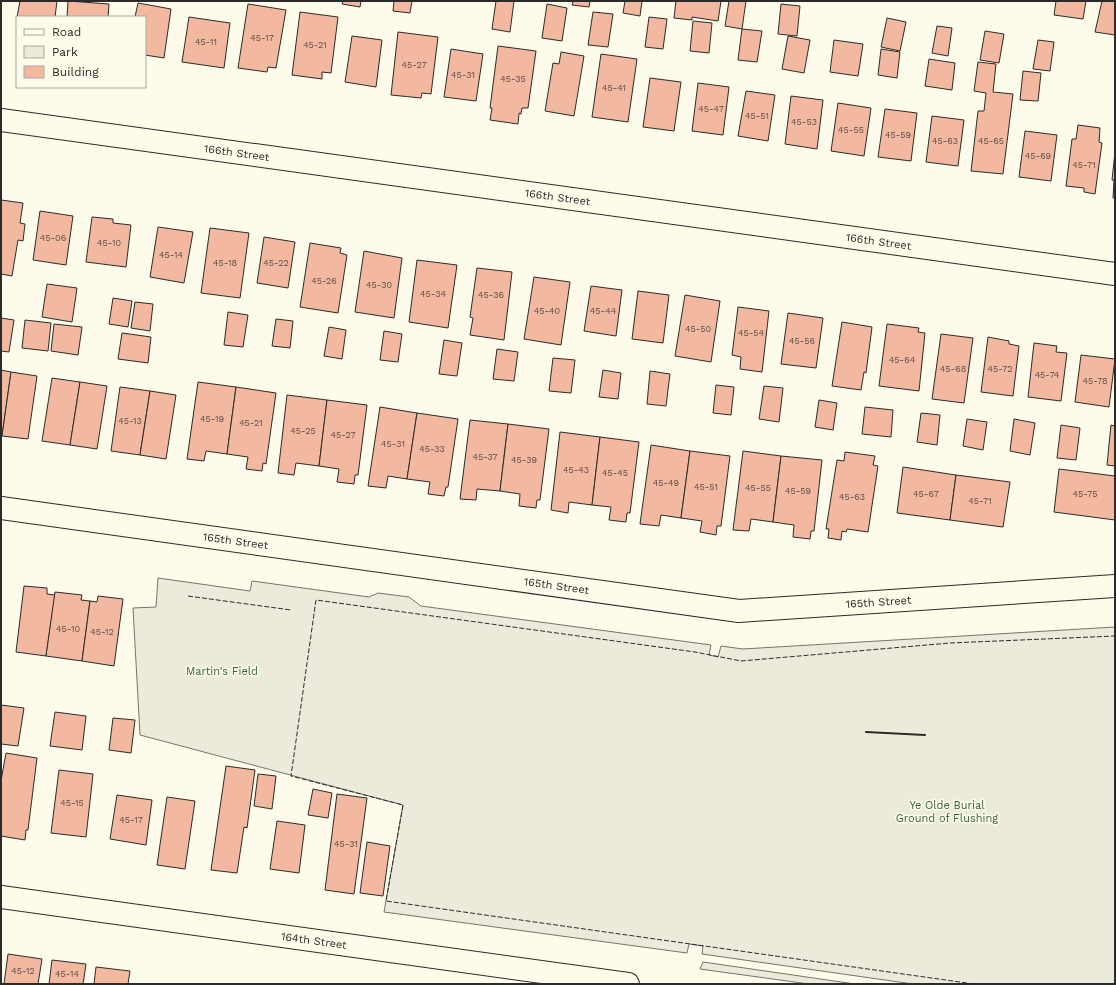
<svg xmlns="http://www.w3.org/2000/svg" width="1116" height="985" font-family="'Work Sans',sans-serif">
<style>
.green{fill:#ecebdb;stroke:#74746e}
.building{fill:#f2b8a0;stroke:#2b2b2b}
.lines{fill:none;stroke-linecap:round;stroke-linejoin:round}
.minor-casing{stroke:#2b2b2b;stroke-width:24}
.minor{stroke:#fdfbea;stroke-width:22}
.fence{stroke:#2b2b2b;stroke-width:1;stroke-dasharray:5 2;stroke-linecap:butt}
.wall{stroke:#2b2b2b;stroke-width:2}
.labels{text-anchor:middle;stroke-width:3;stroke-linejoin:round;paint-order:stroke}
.number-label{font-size:9px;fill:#5d4e48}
.street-label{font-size:11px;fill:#2b2b2b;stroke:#fdfbea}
.park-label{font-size:11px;fill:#34623c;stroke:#fdfbea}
</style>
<rect width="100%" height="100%" fill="#fdfbea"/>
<g class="green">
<polygon points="158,578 250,591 252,581 369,597 378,593 409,597 421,606 711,645 709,655 718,657 721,646 743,649 1115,627 1115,984 913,984 702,954 703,946 689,944 687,953 384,912 403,805 140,735 133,608 156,607"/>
<polygon points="703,962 855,984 809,984 700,969"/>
</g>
<g class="building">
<polygon points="20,1 57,1 55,17 17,17"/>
<polygon points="68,1 109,4 108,17 67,17"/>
<polygon points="343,1 361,1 360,7 342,4"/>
<polygon points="394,1 412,1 410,13 393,11"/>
<polygon points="496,1 514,1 510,32 492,29"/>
<polygon points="573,1 590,1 589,7 572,5"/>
<polygon points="625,1 642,1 640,16 623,13"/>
<polygon points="676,1 721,1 718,21 692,17 692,20 674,18"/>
<polygon points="729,1 746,1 742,29 725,26"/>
<polygon points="1056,1 1092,1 1086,1 1083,19 1054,15"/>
<polygon points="1102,1 1115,1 1115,35 1095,32"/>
<polygon points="138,3 171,9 164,58 145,55 145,17 135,17"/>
<polygon points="248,4 286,10 276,68 268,67 267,72 238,68"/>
<polygon points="547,4 567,8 562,41 542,38"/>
<polygon points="781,4 800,6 797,36 778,34"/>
<polygon points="300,12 338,17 331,73 322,72 322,79 292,75"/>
<polygon points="593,12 613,14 608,47 588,45"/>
<polygon points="189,17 230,23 224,68 182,62"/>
<polygon points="649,17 667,19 663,49 645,47"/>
<polygon points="887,18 906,22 900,51 881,47"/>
<polygon points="693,21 712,23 709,53 690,51"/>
<polygon points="937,26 952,28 948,56 932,53"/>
<polygon points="742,29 762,31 757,62 738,60"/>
<polygon points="985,31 1004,34 999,63 980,60"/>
<polygon points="398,32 438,37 431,94 422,93 421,98 391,95"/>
<polygon points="352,36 382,40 376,87 345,82"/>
<polygon points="788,36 810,40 804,73 782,69"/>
<polygon points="834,40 863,44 858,76 830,72"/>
<polygon points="1038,40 1054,42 1050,71 1033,69"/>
<polygon points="498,46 536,51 528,108 522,108 521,114 519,113 518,124 490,120 492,108 490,108"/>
<polygon points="451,49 483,54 476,101 444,97"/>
<polygon points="881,49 900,52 897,78 878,75"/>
<polygon points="561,52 584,56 574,116 545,111 553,63 559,64"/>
<polygon points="601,54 637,59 628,122 592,117"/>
<polygon points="929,59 955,63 952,90 925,86"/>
<polygon points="978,62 996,64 993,92 1013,94 1003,174 971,171 978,111 984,111 986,93 974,91"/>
<polygon points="1023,71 1041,73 1038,101 1020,100"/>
<polygon points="650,78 681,82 674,131 643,127"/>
<polygon points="698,83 729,87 723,135 692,131"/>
<polygon points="746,91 775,95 768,141 738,136"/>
<polygon points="791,96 823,100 817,149 785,144"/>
<polygon points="838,103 871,108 864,156 831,151"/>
<polygon points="885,109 917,113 911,161 878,157"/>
<polygon points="932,116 964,120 958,166 926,162"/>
<polygon points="1078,125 1100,128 1099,142 1102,143 1095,194 1084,192 1084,188 1066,186 1072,139 1076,139"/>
<polygon points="1025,131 1057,135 1051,181 1019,177"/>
<polygon points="1115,152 1115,198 1113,198 1114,180 1112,180"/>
<polygon points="1,200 23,203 20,223 25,224 23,241 18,240 12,276 1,274"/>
<polygon points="40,211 73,216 66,265 33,260"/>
<polygon points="92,217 113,219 113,223 131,225 126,267 86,262"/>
<polygon points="158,227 193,232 184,283 150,277"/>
<polygon points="210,228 249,233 240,298 201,293"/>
<polygon points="264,237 295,242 288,288 257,283"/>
<polygon points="310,243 341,248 340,253 347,255 338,313 300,307"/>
<polygon points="364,251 402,258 394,318 355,312"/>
<polygon points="417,260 457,265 448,328 409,322"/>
<polygon points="477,268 512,272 504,340 470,335 473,318 470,317"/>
<polygon points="534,277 570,282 561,345 524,339"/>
<polygon points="47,284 77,288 72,322 42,317"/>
<polygon points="591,286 622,290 616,336 584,331"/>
<polygon points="638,291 669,295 663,343 632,339"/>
<polygon points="685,295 720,301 711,362 675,356"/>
<polygon points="113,298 132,301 128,327 109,324"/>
<polygon points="135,302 153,304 150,331 131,328"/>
<polygon points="738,307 769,311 762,372 740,369 741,357 732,355"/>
<polygon points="228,312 248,315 243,347 224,345"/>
<polygon points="788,313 823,318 816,368 781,364"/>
<polygon points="1,318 14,320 9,352 1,351"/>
<polygon points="276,319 293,321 290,348 272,346"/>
<polygon points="25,320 51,323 48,351 22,348"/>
<polygon points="842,322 872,327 866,373 864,372 861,390 832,386"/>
<polygon points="54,324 82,327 78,355 51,351"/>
<polygon points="887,324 919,328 918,332 925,333 919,391 879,386"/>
<polygon points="329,327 346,330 342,359 324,356"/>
<polygon points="384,331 402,334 398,362 380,360"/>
<polygon points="122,333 151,337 148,363 118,359"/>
<polygon points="941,334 973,338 964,403 932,399"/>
<polygon points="988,337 1009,341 1009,344 1019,346 1013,396 981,392"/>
<polygon points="444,340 462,343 457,376 439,374"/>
<polygon points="1034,343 1057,346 1056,352 1067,353 1061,401 1028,397"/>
<polygon points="497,349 518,352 514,381 493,379"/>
<polygon points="1081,355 1115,359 1109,407 1075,402"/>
<polygon points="553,358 575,360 571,393 549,391"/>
<polygon points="1,370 11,372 2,436 1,436"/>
<polygon points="603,370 621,373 618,399 599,397"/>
<polygon points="650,371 670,374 666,406 647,404"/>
<polygon points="11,372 37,376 28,439 2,436"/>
<polygon points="52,378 80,382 70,445 42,441"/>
<polygon points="80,382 107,386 97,449 70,445"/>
<polygon points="198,382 236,387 227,454 206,451 204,461 187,459"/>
<polygon points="716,385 734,387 731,415 713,413"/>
<polygon points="764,386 783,388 779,422 759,419"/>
<polygon points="120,387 150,391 140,455 111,451"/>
<polygon points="236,387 276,393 266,464 263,463 262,471 246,469 248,457 227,454"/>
<polygon points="150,391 176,395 166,459 140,455"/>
<polygon points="287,395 327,400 319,466 296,463 294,475 278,473"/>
<polygon points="327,400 367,405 358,475 355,475 354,484 337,482 339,469 319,466"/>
<polygon points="819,400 837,403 833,430 815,427"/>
<polygon points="380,407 417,413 407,479 388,476 386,488 368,486"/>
<polygon points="865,407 893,410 891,437 862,434"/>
<polygon points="417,413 458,419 448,487 446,487 444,496 428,494 430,482 407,479"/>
<polygon points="921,413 940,415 937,445 917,442"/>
<polygon points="967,419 987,422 983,450 963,446"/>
<polygon points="1014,419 1035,423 1030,455 1010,451"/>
<polygon points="470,420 508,424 500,491 477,489 476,500 460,499"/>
<polygon points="508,424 549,429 540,500 537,500 536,508 519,506 520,494 500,491"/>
<polygon points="1061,425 1080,428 1076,460 1057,458"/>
<polygon points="1111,425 1115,426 1115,466 1107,465"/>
<polygon points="560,432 600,437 592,505 569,502 568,513 551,510"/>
<polygon points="600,437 639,442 630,513 627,513 626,522 609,520 611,507 592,505"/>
<polygon points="651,445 690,451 681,518 661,515 659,526 640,524"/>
<polygon points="690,451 730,456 721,526 717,526 716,535 700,532 702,521 681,518"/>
<polygon points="743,451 781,456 773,522 751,519 749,531 733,530"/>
<polygon points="845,452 875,456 873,465 878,466 868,532 847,529 846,532 842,531 841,540 828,538 829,529 826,529 837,460 844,461"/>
<polygon points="781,456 822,460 814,531 811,531 810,539 793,537 794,525 773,522"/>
<polygon points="903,467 956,475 950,520 897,513"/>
<polygon points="1059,469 1115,476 1115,520 1054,512"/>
<polygon points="956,475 1010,482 1003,527 950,520"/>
<polygon points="24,586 47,588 47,594 55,595 46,656 16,652"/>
<polygon points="55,592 82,595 81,600 90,601 82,661 46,656"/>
<polygon points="98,596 123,599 114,666 82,661 90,601 97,602"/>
<polygon points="1,705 24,708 18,746 1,744"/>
<polygon points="55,712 86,716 82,750 50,746"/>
<polygon points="113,718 135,720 131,753 109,750"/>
<polygon points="6,753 37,758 28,830 26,830 25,840 1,836 1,781"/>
<polygon points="226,766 255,770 247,828 244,827 237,873 211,870"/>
<polygon points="59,770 93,774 86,837 51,833"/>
<polygon points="258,774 276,776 272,809 254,806"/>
<polygon points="313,789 332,793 328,818 308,815"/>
<polygon points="337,794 367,798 354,894 325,890"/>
<polygon points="117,795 152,800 146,845 110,839"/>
<polygon points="167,797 195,801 185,869 157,865"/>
<polygon points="277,821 305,825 299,873 270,869"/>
<polygon points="367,842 390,846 383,896 360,893"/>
<polygon points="8,954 42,959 38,984 4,984"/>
<polygon points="52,960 86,964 83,984 49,984"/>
<polygon points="96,967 130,971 128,984 94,984"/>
</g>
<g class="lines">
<g class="minor-casing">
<g id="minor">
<path id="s1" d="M 1,120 L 1115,274"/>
<path id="s2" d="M 1,508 L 739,611 L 1115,586"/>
<path id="s3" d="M 1,897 L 628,984"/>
</g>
</g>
<use href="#minor" class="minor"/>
<g class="fence">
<polyline points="188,596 291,610"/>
<polyline points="974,984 386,901 403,805 291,776 316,600 695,652 741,661 950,643 1115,636"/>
</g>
<polyline class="wall" points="866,732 925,735"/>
</g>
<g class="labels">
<g class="number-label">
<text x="262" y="41">45-17</text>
<text x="206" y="45">45-11</text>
<text x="315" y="48">45-21</text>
<text x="414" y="68">45-27</text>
<text x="463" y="78">45-31</text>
<text x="513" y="82">45-35</text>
<text x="614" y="91">45-41</text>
<text x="711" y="112">45-47</text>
<text x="757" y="119">45-51</text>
<text x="804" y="125">45-53</text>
<text x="851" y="133">45-55</text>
<text x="898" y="138">45-59</text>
<text x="945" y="144">45-63</text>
<text x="991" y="144">45-65</text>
<text x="1038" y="159">45-69</text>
<text x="1084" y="168">45-71</text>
<text x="53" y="241">45-06</text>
<text x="109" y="246">45-10</text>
<text x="171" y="258">45-14</text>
<text x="225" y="266">45-18</text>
<text x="276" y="266">45-22</text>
<text x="324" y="284">45-26</text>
<text x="379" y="288">45-30</text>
<text x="433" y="297">45-34</text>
<text x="491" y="298">45-36</text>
<text x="547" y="314">45-40</text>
<text x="603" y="314">45-44</text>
<text x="698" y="332">45-50</text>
<text x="751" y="336">45-54</text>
<text x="802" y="344">45-56</text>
<text x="902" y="363">45-64</text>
<text x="953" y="372">45-68</text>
<text x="1000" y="372">45-72</text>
<text x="1047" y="378">45-74</text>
<text x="1095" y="384">45-78</text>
<text x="212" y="422">45-19</text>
<text x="130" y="424">45-13</text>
<text x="251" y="426">45-21</text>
<text x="303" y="434">45-25</text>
<text x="343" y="438">45-27</text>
<text x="393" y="447">45-31</text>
<text x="432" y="452">45-33</text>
<text x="485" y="460">45-37</text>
<text x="524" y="463">45-39</text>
<text x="576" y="473">45-43</text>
<text x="615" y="476">45-45</text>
<text x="666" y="486">45-49</text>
<text x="706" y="490">45-51</text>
<text x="758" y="491">45-55</text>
<text x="798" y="494">45-59</text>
<text x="926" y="497">45-67</text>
<text x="1085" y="497">45-75</text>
<text x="852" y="500">45-63</text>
<text x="980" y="504">45-71</text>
<text x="68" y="632">45-10</text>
<text x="102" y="635">45-12</text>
<text x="72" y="806">45-15</text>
<text x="131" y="823">45-17</text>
<text x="346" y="847">45-31</text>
<text x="23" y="974">45-12</text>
<text x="67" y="977">45-14</text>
</g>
<g class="street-label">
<text dy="4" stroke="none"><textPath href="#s1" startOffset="238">166th Street</textPath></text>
<text dy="4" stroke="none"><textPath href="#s1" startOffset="562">166th Street</textPath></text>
<text dy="4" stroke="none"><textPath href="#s1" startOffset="886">166th Street</textPath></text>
<text dy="4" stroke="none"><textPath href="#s2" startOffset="237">165th Street</textPath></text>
<text dy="4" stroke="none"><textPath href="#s2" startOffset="561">165th Street</textPath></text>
<text dy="4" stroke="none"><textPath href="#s2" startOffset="885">165th Street</textPath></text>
<text dy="4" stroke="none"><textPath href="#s3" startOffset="316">164th Street</textPath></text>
</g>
<g class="park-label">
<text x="222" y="675">Martin's Field</text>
<text x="947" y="809">Ye Olde Burial<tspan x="947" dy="13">Ground of Flushing</tspan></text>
</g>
</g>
<rect width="1116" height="985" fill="none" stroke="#2b2b2b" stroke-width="4"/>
<rect x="16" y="16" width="130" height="72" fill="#fdfbea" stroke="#a9a89e"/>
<rect x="24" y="29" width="20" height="6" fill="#fdfbea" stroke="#a9a89e"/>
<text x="52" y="36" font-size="12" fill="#2b2b2b">Road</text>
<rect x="24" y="46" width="20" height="12" fill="#ecebdb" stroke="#a9a89e"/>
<text x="52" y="56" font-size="12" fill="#2b2b2b">Park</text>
<rect x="24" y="66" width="20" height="12" fill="#f2b8a0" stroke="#a9a89e"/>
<text x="52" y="76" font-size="12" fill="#2b2b2b">Building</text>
</svg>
